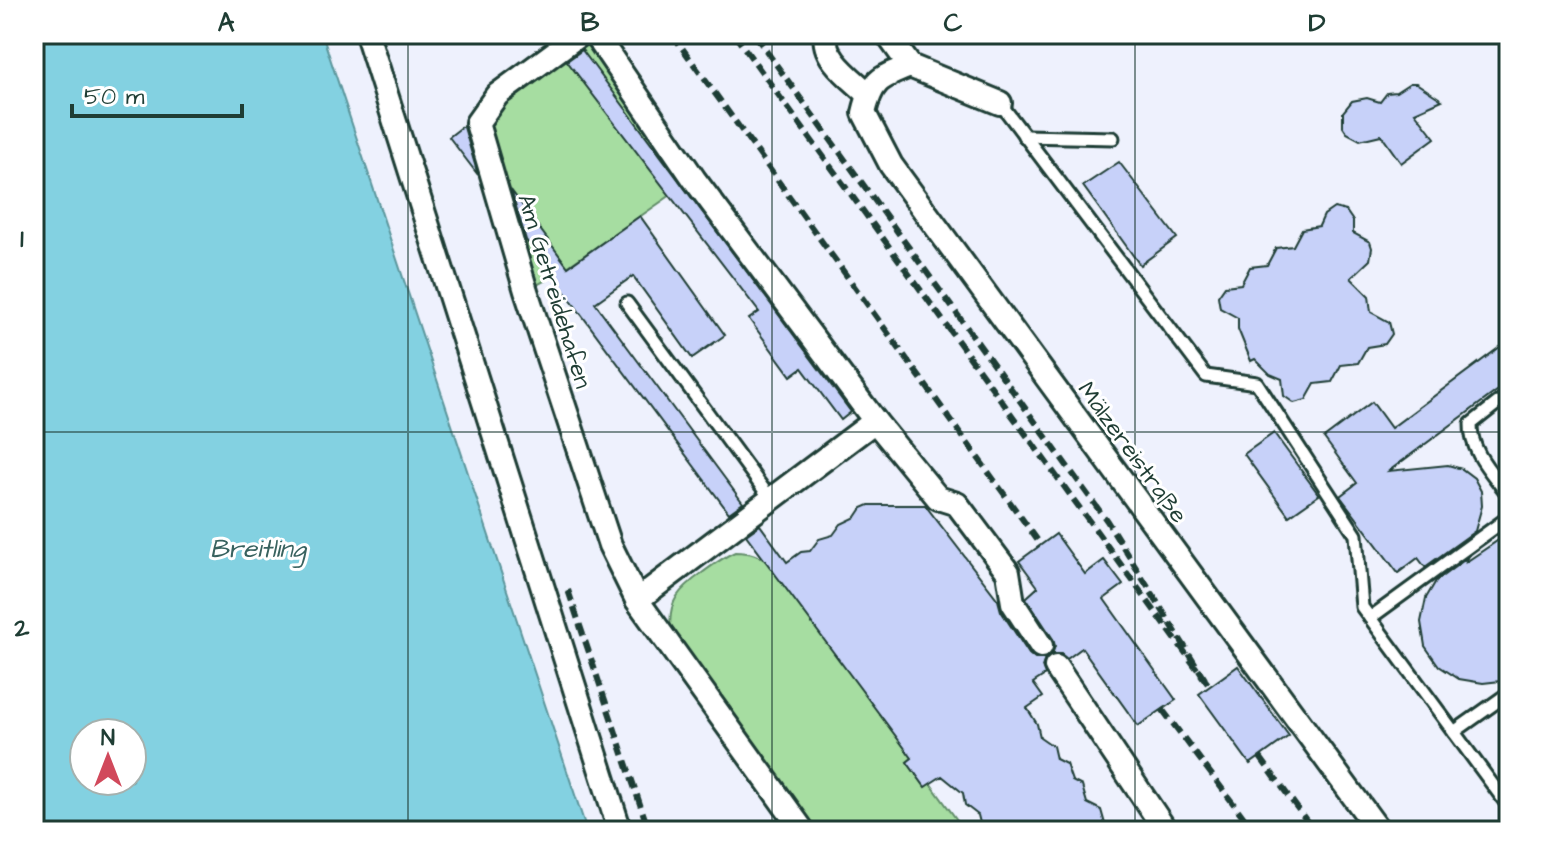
<svg xmlns="http://www.w3.org/2000/svg" width="1543" height="865" font-family="'Architects Daughter',sans-serif">
<style>
.built{fill:#eef1fd}
.green{fill:#a6dda1;stroke:#628d6a;stroke-width:2}
.water{fill:#83d1e1;stroke:#5b969c;stroke-width:2;fill-rule:evenodd}
.building{fill:#c7d1f9;stroke:#1f3d34;stroke-width:2}
.lines{fill:none;stroke-linecap:round;stroke-linejoin:round}
.lane-casing{stroke:#1f3d34;stroke-width:17}
.street-casing{stroke:#1f3d34;stroke-width:28}
.lane{stroke:#fff;stroke-width:11}
.street{stroke:#fff;stroke-width:22}
.rail{stroke:#1f3d34;stroke-width:6;stroke-dasharray:12 6;stroke-linecap:butt}
.grid{fill:none;stroke:#1f3d34;stroke-width:2;stroke-opacity:0.55}
.labels{text-anchor:middle;stroke-width:6;stroke-linejoin:round;paint-order:stroke}
.street-label{font-size:24px;fill:#1f3d34;stroke:#fff}
.water-label{font-size:26px;font-style:italic;fill:#38625f;stroke:#fff}
.neatline{fill:none;stroke:#1f3d34;stroke-width:3}
.grid-label{font-size:26px;text-anchor:middle;font-weight:bold;fill:#1f3d34}
</style>
<rect width="100%" height="100%" fill="#fff"/>
<filter id="ink" filterUnits="userSpaceOnUse"><feTurbulence type="fractalNoise" baseFrequency=".0125" numOctaves="2"/><feDisplacementMap in="SourceGraphic" scale="16" xChannelSelector="R" yChannelSelector="G"/><feConvolveMatrix kernelMatrix="1 2 1 2 8 2 1 2 1" color-interpolation-filters="sRGB"/></filter>
<g filter="url(#ink)">
<polygon class="built" points="322,34 1509,34 1509,831 587,831"/>
<g class="green">
<polygon points="595,34 694,179 557,274 526,291 477,123"/>
<path d="M 735,552 C 751,552 759,555 771,565 L 912,758 L 907,762 L 925,787 L 930,783 L 965,831 L 816,831 L 671,631 C 667,601 680,589 702,573 C 713,565 723,557 735,552 Z"/>
</g>
<path class="water" d="M 34,34 L 322,34 L 587,831 L 34,831 ZM 84,733 L 132,733 L 132,781 L 84,781 Z"/>
<g class="building">
<polygon points="582,50 851,412 841,420 802,368 791,376 749,319 759,312 567,61"/>
<polygon points="1410,83 1416,83 1442,100 1415,112 1435,138 1401,163 1381,135 1360,140 1347,133 1343,127 1343,112 1352,101 1367,98 1380,102 1387,93 1396,92"/>
<polygon points="463,126 464,127 478,175 449,137"/>
<polygon points="1119,162 1177,238 1140,265 1083,186"/>
<polygon points="511,190 568,267 640,216 725,335 692,358 633,276 595,303 743,503 729,513 526,240"/>
<polygon points="1334,208 1346,211 1353,221 1353,233 1370,242 1372,248 1370,260 1351,278 1369,296 1371,312 1389,322 1392,334 1385,344 1367,347 1358,363 1341,365 1332,382 1315,384 1306,400 1294,403 1284,396 1282,379 1270,374 1255,359 1251,361 1238,329 1238,318 1220,308 1218,296 1225,286 1241,284 1250,267 1267,265 1276,248 1293,246 1302,229 1319,226 1324,215"/>
<polygon points="1500,347 1509,359 1509,382 1389,471 1448,465 1462,469 1474,478 1481,491 1482,506 1475,531 1425,567 1418,558 1398,573 1340,496 1357,483 1324,438 1372,402 1391,428"/>
<polygon points="1274,433 1319,495 1289,516 1244,454"/>
<polygon points="869,505 925,505 998,600 1001,611 1029,654 1035,659 1045,659 1042,667 1045,675 1033,683 1043,697 1027,708 1037,724 1040,737 1053,746 1056,759 1066,764 1072,781 1082,786 1087,803 1101,810 1107,831 982,831 978,815 965,805 963,793 942,776 925,787 907,762 912,758 746,535 760,525 787,562 801,552 810,551 819,539 833,535 841,524 856,517 862,508"/>
<polygon points="1509,533 1509,680 1483,683 1459,679 1439,666 1425,646 1421,622 1426,598 1436,581 1467,558 1466,562"/>
<polygon points="1056,534 1085,574 1104,560 1123,585 1104,599 1176,700 1138,726 1082,648 1067,659 1061,654 1052,654 1055,646 1053,639 1026,598 1038,587 1019,561"/>
<polygon points="1238,666 1289,736 1250,764 1199,694"/>
</g>
<g class="lines">
<g class="lane-casing">
<g id="lane">
<polyline points="1000,103 1206,376 1257,383 1356,535 1362,607 1509,807"/>
<polyline points="1024,136 1113,138"/>
<polyline points="627,303 770,498"/>
<path d="M 1509,394 L 1471,424 C 1470,452 1493,474 1509,496"/>
<polyline points="1370,618 1509,517"/>
<polyline points="1454,732 1509,693"/>
</g>
</g>
<g class="street-casing">
<g id="street">
<polyline points="367,34 620,831"/>
<polyline points="580,34 497,95 477,123 526,291 610,545 637,600 803,831"/>
<polyline points="595,34 694,179 875,421 637,600"/>
<path d="M 826,34 C 821,58 853,79 869,95"/>
<path d="M 887,34 L 910,66 C 879,78 872,80 864,113 L 891,165 L 1379,831"/>
<polyline points="910,66 1000,103"/>
<polyline points="875,421 938,498 957,504 1008,572 1013,603 1041,646"/>
<polyline points="1056,667 1166,831"/>
</g>
</g>
<use href="#lane" class="lane"/>
<use href="#street" class="street"/>
<g class="rail">
<polyline points="672,34 1041,545"/>
<polyline points="734,34 1208,684 1107,521 754,34"/>
<polyline points="568,590 649,831"/>
<polyline points="1162,709 1254,831"/>
<polyline points="1260,757 1314,831"/>
</g>
</g>
</g>
<path class="grid" d="M 408,34 L 408,831M 772,34 L 772,831M 1135,34 L 1135,831M 34,432 L 1509,432"/>
<g class="labels">
<g class="street-label">
<text transform="translate(555 291) rotate(73)" y="8">Am Getreidehafen</text>
<text transform="translate(1133 452) rotate(54)" y="8">Mälzereistraße</text>
</g>
<g class="water-label">
<text x="258" y="557">Breitling</text>
</g>
</g>
<rect width="1543" height="865" fill="none" stroke="#fff" stroke-width="88"/>
<g transform="translate(108 757)"><circle r="38" fill="#ffffff" stroke="#a5b1ae" stroke-width="2"/>
<path d="M0-6L14 30L0 20L-14 30Z" fill="#d1495b"/>
<text y="-12" font-size="22" font-weight="bold" text-anchor="middle" fill="#1f3d34">N</text>
</g>
<path d="M72 104v12h170v-12" fill="none" stroke="#1f3d34" stroke-width="4"/>
<text x="84" y="104" font-size="24" fill="#1f3d34" stroke="#ffffff" stroke-width="6" paint-order="stroke">50 m</text>
<rect x="44" y="44" width="1455" height="777" class="neatline"/>
<g class="grid-label">
<text x="226" y="31">A</text>
<text x="590" y="31">B</text>
<text x="953" y="31">C</text>
<text x="1317" y="31">D</text>
<text x="22" y="247">1</text>
<text x="22" y="636">2</text>
</g>
</svg>
